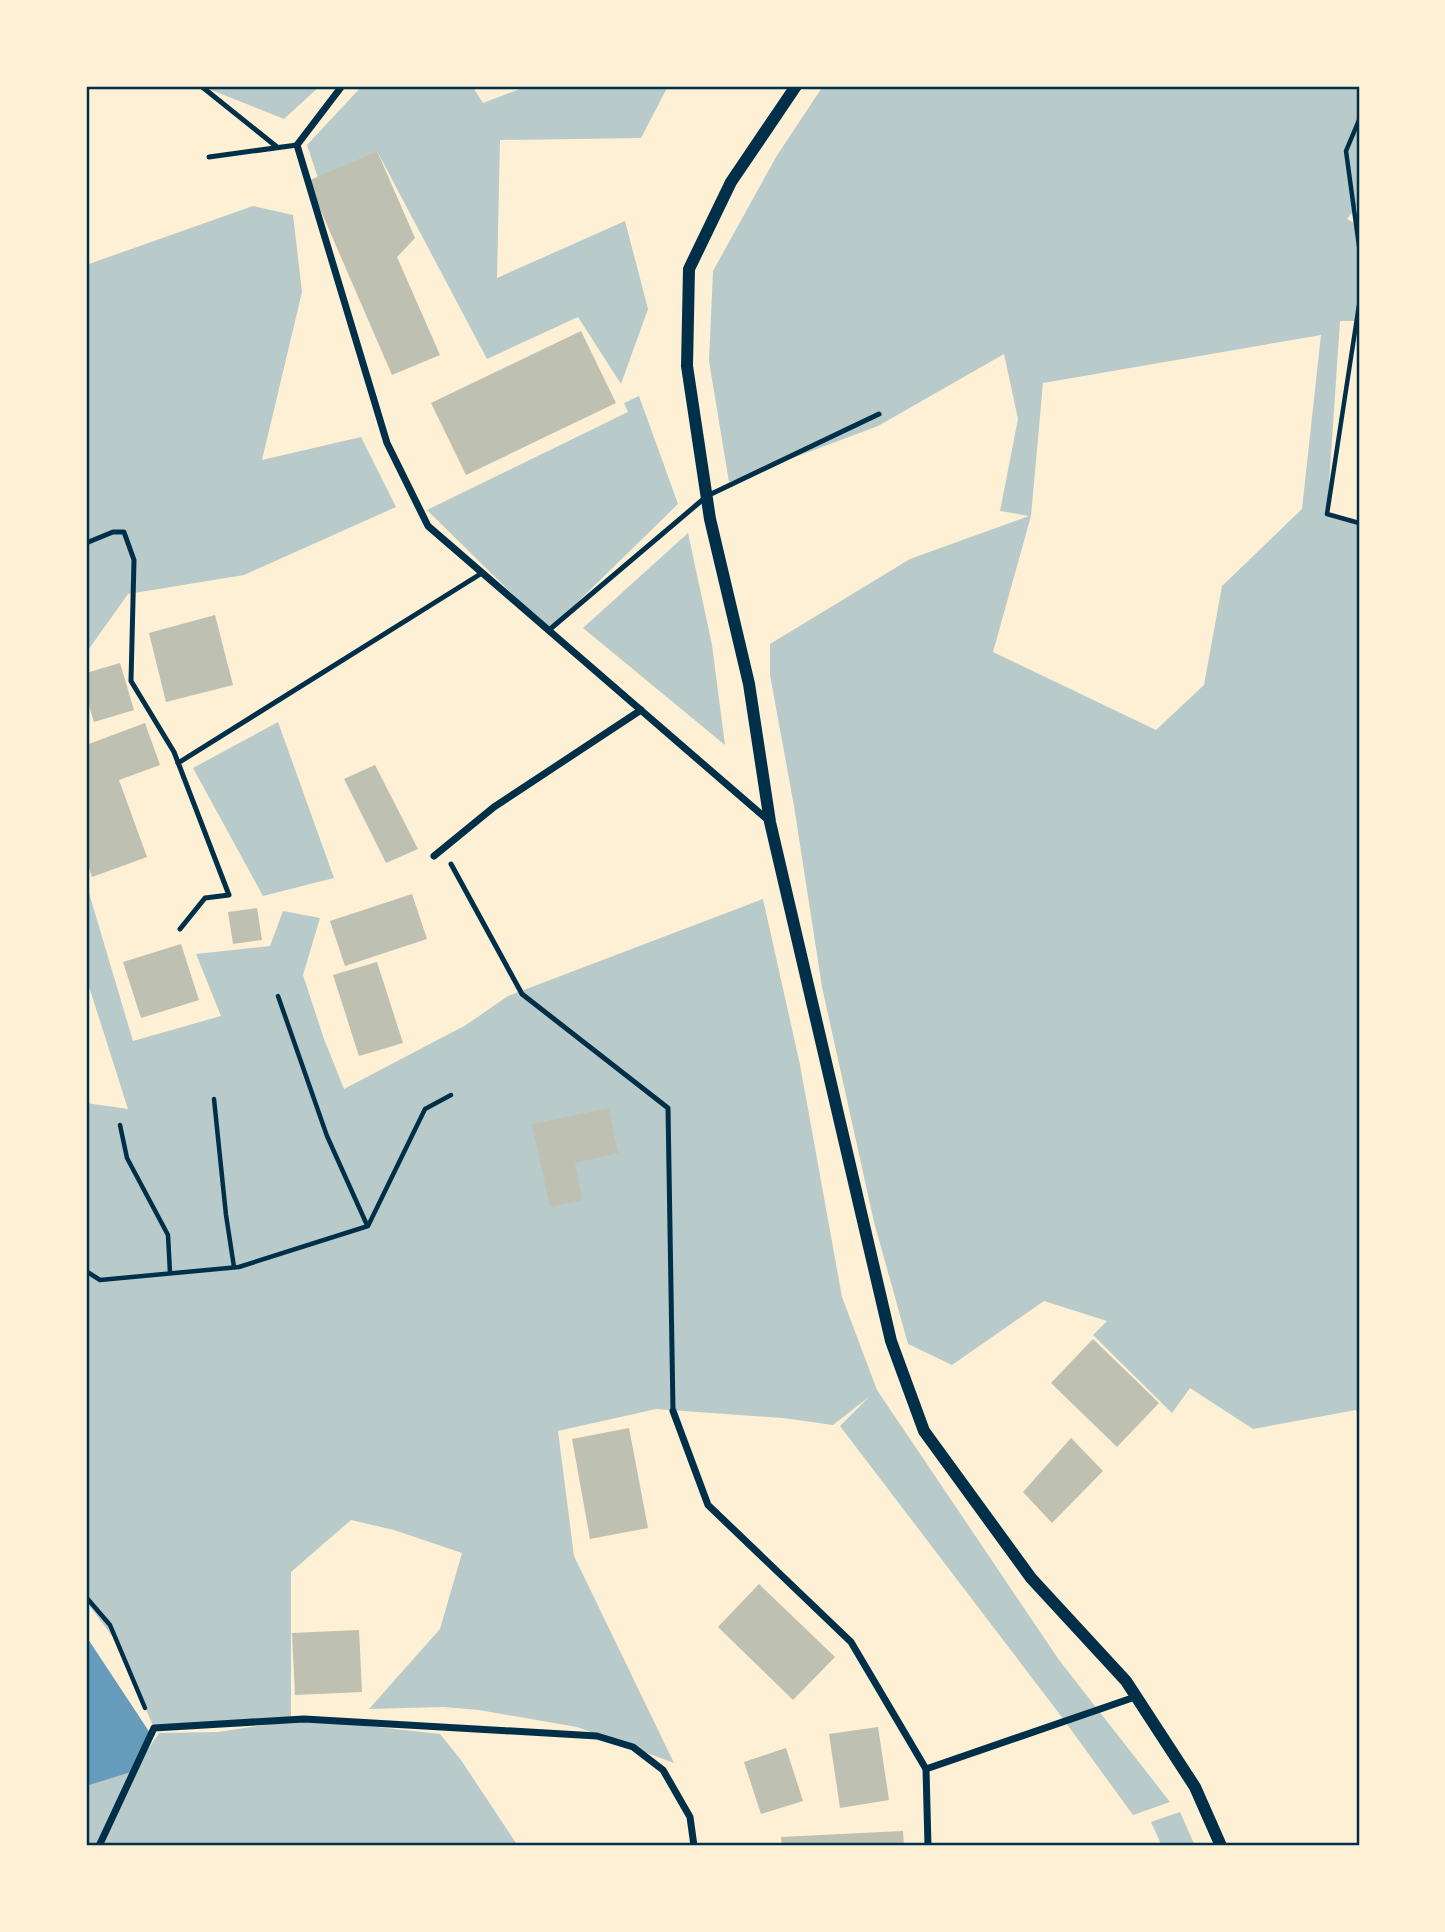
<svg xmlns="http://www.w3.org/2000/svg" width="1445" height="1932" font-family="Barlow,sans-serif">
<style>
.green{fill:#b9caca;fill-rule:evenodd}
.water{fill:#669bbc}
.building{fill:#bec0b2}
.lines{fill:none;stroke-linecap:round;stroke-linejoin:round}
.path{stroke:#003049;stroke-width:4.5}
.service{stroke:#003049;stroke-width:5}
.minor{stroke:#003049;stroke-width:7}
.tertiary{stroke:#003049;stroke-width:12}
.neatline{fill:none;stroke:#003049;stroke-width:2.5}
</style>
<rect width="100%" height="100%" fill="#fdf0d5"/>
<g class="green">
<polygon points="201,86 320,86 284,119"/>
<polygon points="362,86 472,86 483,103 528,86 668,86 641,138 500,140 497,278 625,221 648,309 621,384 578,317 487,359 377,151 318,178 307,145"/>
<path d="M 823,86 L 1359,86 L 1359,204 L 1347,219 L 1359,226 L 1359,321 L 1340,321 L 1327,514 L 1359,522 L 1359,1417 L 1356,1410 L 1253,1429 L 1190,1388 L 1172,1413 L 1093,1335 L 1107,1321 L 1044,1301 L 952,1365 L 908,1344 L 874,1222 L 822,987 L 794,806 L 770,675 L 770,644 L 910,559 L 1029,516 L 1000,511 L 1018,419 L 1004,354 L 878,426 L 729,482 L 709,361 L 713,271 L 776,157 ZM 1321,335 L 1302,509 L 1222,586 L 1204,685 L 1156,730 L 993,652 L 1031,516 L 1043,383 Z"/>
<polygon points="253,206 293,215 302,292 262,460 361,437 396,507 244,575 128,594 86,653 86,265"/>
<polygon points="639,396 678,504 549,630 427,510 628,412 624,403"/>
<polygon points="688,533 712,645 725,745 583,628"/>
<polygon points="278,722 334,878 263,896 193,768"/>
<polygon points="86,883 133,1041 221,1016 196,954 270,946 283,911 320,918 303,975 324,1039 344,1089 466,1025 508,996 763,899 800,1065 842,1297 877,1390 1059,1660 1170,1802 1133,1815 1061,1716 840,1426 869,1397 833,1425 783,1418 656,1409 558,1431 574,1556 674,1763 577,1727 479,1710 443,1707 369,1709 440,1629 462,1553 394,1530 351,1520 291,1572 291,1720 154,1728 118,1644 86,1601 86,1103 128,1109 86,977"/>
<polygon points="304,1719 440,1734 461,1760 518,1846 86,1846 86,1786 138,1764 159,1733 218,1732"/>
<polygon points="1180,1812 1195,1846 1162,1846 1151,1822"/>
</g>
<polygon class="water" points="86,1636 152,1736 134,1771 86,1786"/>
<g class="building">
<polygon points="377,151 415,238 397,257 440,355 392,375 308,181"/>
<polygon points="581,331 616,403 466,475 431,403"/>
<polygon points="215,615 233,685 166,702 149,633"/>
<polygon points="120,663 134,710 94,722 86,696 86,673"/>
<polygon points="145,723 160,765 119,780 147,857 92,877 86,859 86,745"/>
<polygon points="375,765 418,849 386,863 344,779"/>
<polygon points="412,894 427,939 345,966 330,921"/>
<polygon points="257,908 262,940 233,944 228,912"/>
<polygon points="181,944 199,1000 141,1018 123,962"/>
<polygon points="377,962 403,1043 359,1056 333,975"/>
<polygon points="609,1108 618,1153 575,1163 582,1200 550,1207 532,1124"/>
<polygon points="1093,1339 1159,1403 1117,1447 1051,1383"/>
<polygon points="629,1428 648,1528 590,1539 572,1439"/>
<polygon points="1071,1438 1103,1471 1052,1523 1023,1492"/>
<polygon points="759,1584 835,1657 793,1700 718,1627"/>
<polygon points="359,1630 362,1692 295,1695 292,1633"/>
<polygon points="878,1727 889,1800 840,1808 829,1734"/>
<polygon points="786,1748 803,1801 761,1814 744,1762"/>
<polygon points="903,1831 904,1846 782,1846 781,1837"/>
</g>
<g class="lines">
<g class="path">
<polyline points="1359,120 1346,151 1359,246"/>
<polyline points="1359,305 1327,514 1359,523"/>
<polyline points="278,996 327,1136 367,1225"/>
<polyline points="214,1099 226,1215 234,1267"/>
<polyline points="120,1125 127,1158 168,1235 170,1273"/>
<polyline points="86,1271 100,1280 239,1267 368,1226 425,1109 451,1095"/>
<polyline points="86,1597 110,1625 145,1708"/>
</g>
<g class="service">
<polyline points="201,86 277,147"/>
<polyline points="209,157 297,145"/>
<polyline points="86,486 86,505"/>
<polyline points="86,543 113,532 124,532 134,560 131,681 174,752 229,895 205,898 180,929"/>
<polyline points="549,630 707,496 879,414"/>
<polyline points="178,763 482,573"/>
<polyline points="451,864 522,994 668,1108 673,1411"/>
</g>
<g class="minor">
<polyline points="342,86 297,145 387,443 428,526 769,821"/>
<polyline points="434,856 494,807 641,710"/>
<polyline points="673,1411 708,1505 851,1642 926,1769"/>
<polyline points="99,1846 154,1728 304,1719 597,1736 633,1747 663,1770 690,1817 694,1846"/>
<polyline points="928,1846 926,1769 1135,1697"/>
</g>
<polyline class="tertiary" points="796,86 731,182 689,269 687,366 710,519 749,684 770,822 891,1341 924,1431 1031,1578 1126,1681 1195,1787 1221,1846"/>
</g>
<rect width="1445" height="1932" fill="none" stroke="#fdf0d5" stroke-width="175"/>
<rect x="88" y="88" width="1270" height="1756" class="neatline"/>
</svg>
